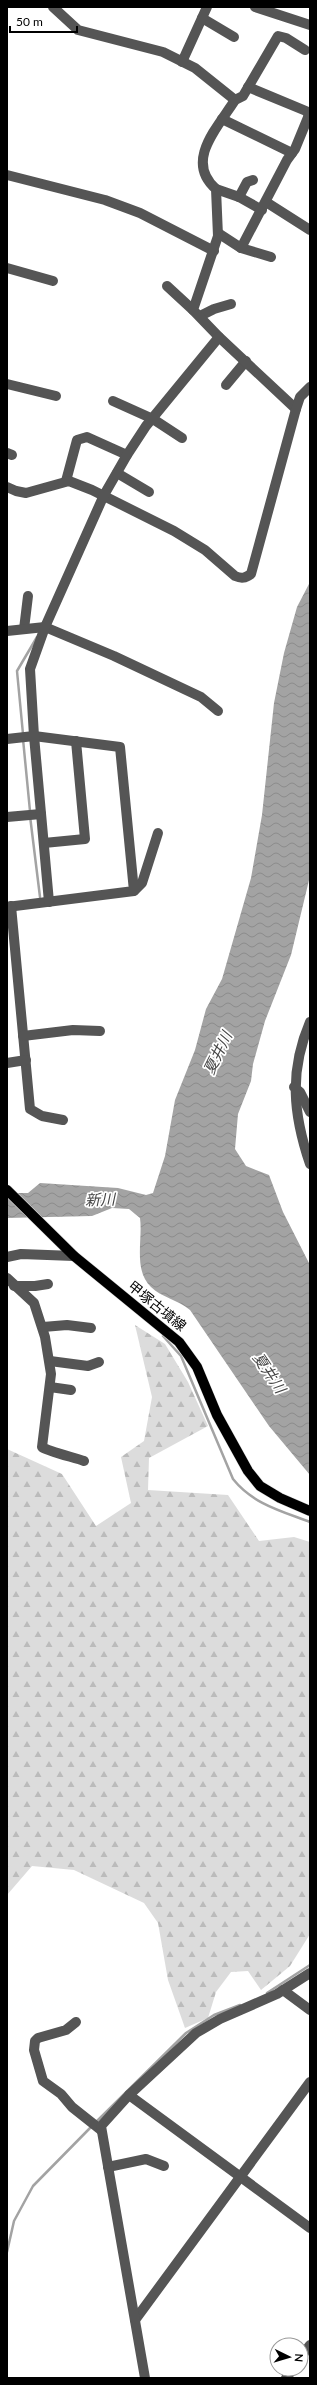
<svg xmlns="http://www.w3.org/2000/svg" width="317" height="2385" font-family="Lato,'Noto Sans JP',sans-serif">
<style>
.forest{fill:url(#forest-firs)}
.water{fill:url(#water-waves)}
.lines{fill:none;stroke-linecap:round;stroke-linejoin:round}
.stream{stroke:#a3a3a3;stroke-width:2.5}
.major-casing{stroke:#dbdbdb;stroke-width:11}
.minor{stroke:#555;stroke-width:10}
.major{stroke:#000;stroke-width:10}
.labels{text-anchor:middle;stroke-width:3.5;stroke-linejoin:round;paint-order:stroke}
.street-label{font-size:14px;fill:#000;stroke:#fff}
.water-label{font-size:15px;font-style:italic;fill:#444;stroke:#fff}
</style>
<defs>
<pattern id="forest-firs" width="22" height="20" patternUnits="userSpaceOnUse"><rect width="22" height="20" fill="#dcdcdc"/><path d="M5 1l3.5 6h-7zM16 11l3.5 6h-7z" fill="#bbb"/></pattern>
<pattern id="water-waves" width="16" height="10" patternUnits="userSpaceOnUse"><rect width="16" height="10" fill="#a3a3a3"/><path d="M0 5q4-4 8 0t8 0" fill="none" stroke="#8b8b8b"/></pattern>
</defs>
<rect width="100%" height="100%" fill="#fff"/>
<polygon class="forest" points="135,1325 165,1344 188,1382 208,1426 149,1458 148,1490 228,1495 259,1541 294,1537 310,1542 310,1934 290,1966 261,1990 248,1971 231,1972 216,1992 208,2018 185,2028 168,1980 158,1923 144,1903 74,1870 32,1866 7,1895 7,1449 62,1474 96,1526 131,1503 121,1457 144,1441 152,1397"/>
<path class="water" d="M 310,582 L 310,876 L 291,955 L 265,1021 L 253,1064 L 251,1081 L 238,1114 L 235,1149 L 246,1166 L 269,1175 L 283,1212 L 310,1265 L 310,1475 L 269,1426 L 190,1310 C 178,1300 161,1297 151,1287 C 133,1270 143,1239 140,1218 L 129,1209 L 112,1208 L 92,1216 L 7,1218 L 7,1193 L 28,1193 L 40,1183 L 118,1188 L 146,1195 L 153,1193 L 165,1156 L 175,1100 L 195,1050 L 206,1009 L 222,979 L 251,878 L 262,815 L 274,703 L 284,653 L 297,607 Z"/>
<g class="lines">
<g class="stream">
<polyline points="23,734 17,671 37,637"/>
<polyline points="23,739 30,811"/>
<polyline points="30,816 40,897"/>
<path d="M 163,1336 L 181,1356 L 233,1479 C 253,1504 281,1511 310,1522"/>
<polyline points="267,1993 310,1965"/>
<polyline points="95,2123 186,2033 214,2015 240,2005"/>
<polyline points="7,2252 14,2221 33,2186 92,2126"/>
</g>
<g class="major-casing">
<polyline id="major" points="7,1190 74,1256 179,1342 197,1367 217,1415 248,1471 260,1486 280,1498 310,1511"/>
</g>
<g class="minor">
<polyline points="53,7 78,30 163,52 195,68 235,100"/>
<polyline points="255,7 310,25"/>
<polyline points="202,18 234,37"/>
<polyline points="182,62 207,7"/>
<polyline points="248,87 306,111 310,116"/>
<polyline points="222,119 292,153"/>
<polyline points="7,175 105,200 140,213 214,251"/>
<polyline points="216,189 239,197 262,210"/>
<polyline points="239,197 247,182 253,180"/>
<polyline points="266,202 310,230"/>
<polyline points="218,233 241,248 271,257"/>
<polyline points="241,248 287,160 295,149 309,115"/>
<polyline points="7,268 53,281"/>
<polyline points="167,286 193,310"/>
<polyline points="200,316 214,309 231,304"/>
<polyline points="7,384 56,396"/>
<polyline points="226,385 246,361"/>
<polyline points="113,401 153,419 182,438"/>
<path d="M 296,409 L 219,337 L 193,310 L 218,236 L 216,189 C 184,161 218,127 235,100 L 243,96 L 278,36 L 286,38 L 305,50"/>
<polyline points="7,453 12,455"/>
<polyline points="117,473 149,492"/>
<polyline points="66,481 77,440 87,437 127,455"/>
<path d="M 7,487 L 16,491 L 26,493 L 69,481 L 92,490 L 174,531 L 205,550 L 235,576 C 242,579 245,578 251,574 L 296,409 L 300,397 L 310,387"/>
<polyline points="24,629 28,596"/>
<polyline points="7,631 45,627 114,656 201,697 218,711"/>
<polyline points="7,739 34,736 120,747 134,891 7,907"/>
<polyline points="7,817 41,814"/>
<polyline points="44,843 85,839 76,741"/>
<polyline points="134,891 142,883 158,833"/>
<polyline points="49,902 34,736 30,669 45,627 104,495 127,455 146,426 219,337"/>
<polyline points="11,906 30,1109 42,1116 63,1120"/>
<path d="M 310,1022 C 289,1071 293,1114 310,1164"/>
<polyline points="23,1036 73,1030 100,1031"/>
<polyline points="7,1063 26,1060"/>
<polyline points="294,1087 300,1092 310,1112"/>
<polyline points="7,1257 21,1254 74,1256"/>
<path d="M 7,1278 L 34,1303 L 45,1337 L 51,1374 L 42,1447 C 47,1451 76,1458 84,1461"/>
<polyline points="14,1286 35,1286 48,1284"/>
<polyline points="43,1327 67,1325 91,1328"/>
<polyline points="50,1361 88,1366 99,1362"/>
<polyline points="50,1387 71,1390"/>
<polyline points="283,1990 310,2010"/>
<polyline points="76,2022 66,2030 38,2038 35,2041 34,2050 43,2081 61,2094 72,2107 101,2130"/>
<polyline points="129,2095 310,2228"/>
<polyline points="108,2167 146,2159 164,2166"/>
<polyline points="135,2320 310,2082"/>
<polyline points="301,2357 310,2345"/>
<polyline points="145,2378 101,2126 129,2095 196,2033 220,2019 277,1994 310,1973"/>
<polyline points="286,2378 293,2369"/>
</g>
<use href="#major" class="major"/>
</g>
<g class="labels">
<g class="street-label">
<text transform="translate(157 1306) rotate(39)" y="5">甲塚古墳線</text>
</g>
<g class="water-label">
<text transform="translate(218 1053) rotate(-64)" y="5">夏井川</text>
<text transform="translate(100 1200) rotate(-2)" y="5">新川</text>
<text transform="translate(269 1373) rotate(56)" y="5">夏井川</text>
</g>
</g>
<rect width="317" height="2385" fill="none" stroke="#000000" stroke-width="16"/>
<g transform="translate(289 2357) rotate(95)"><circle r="19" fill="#ffffff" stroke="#999999"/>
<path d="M0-3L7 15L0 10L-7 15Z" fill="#000000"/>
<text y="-6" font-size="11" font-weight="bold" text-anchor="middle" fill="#000000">N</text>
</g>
<path d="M10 26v6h67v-6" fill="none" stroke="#000000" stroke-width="2"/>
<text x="16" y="26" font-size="12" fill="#000000" stroke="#ffffff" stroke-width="3" paint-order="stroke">50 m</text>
</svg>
